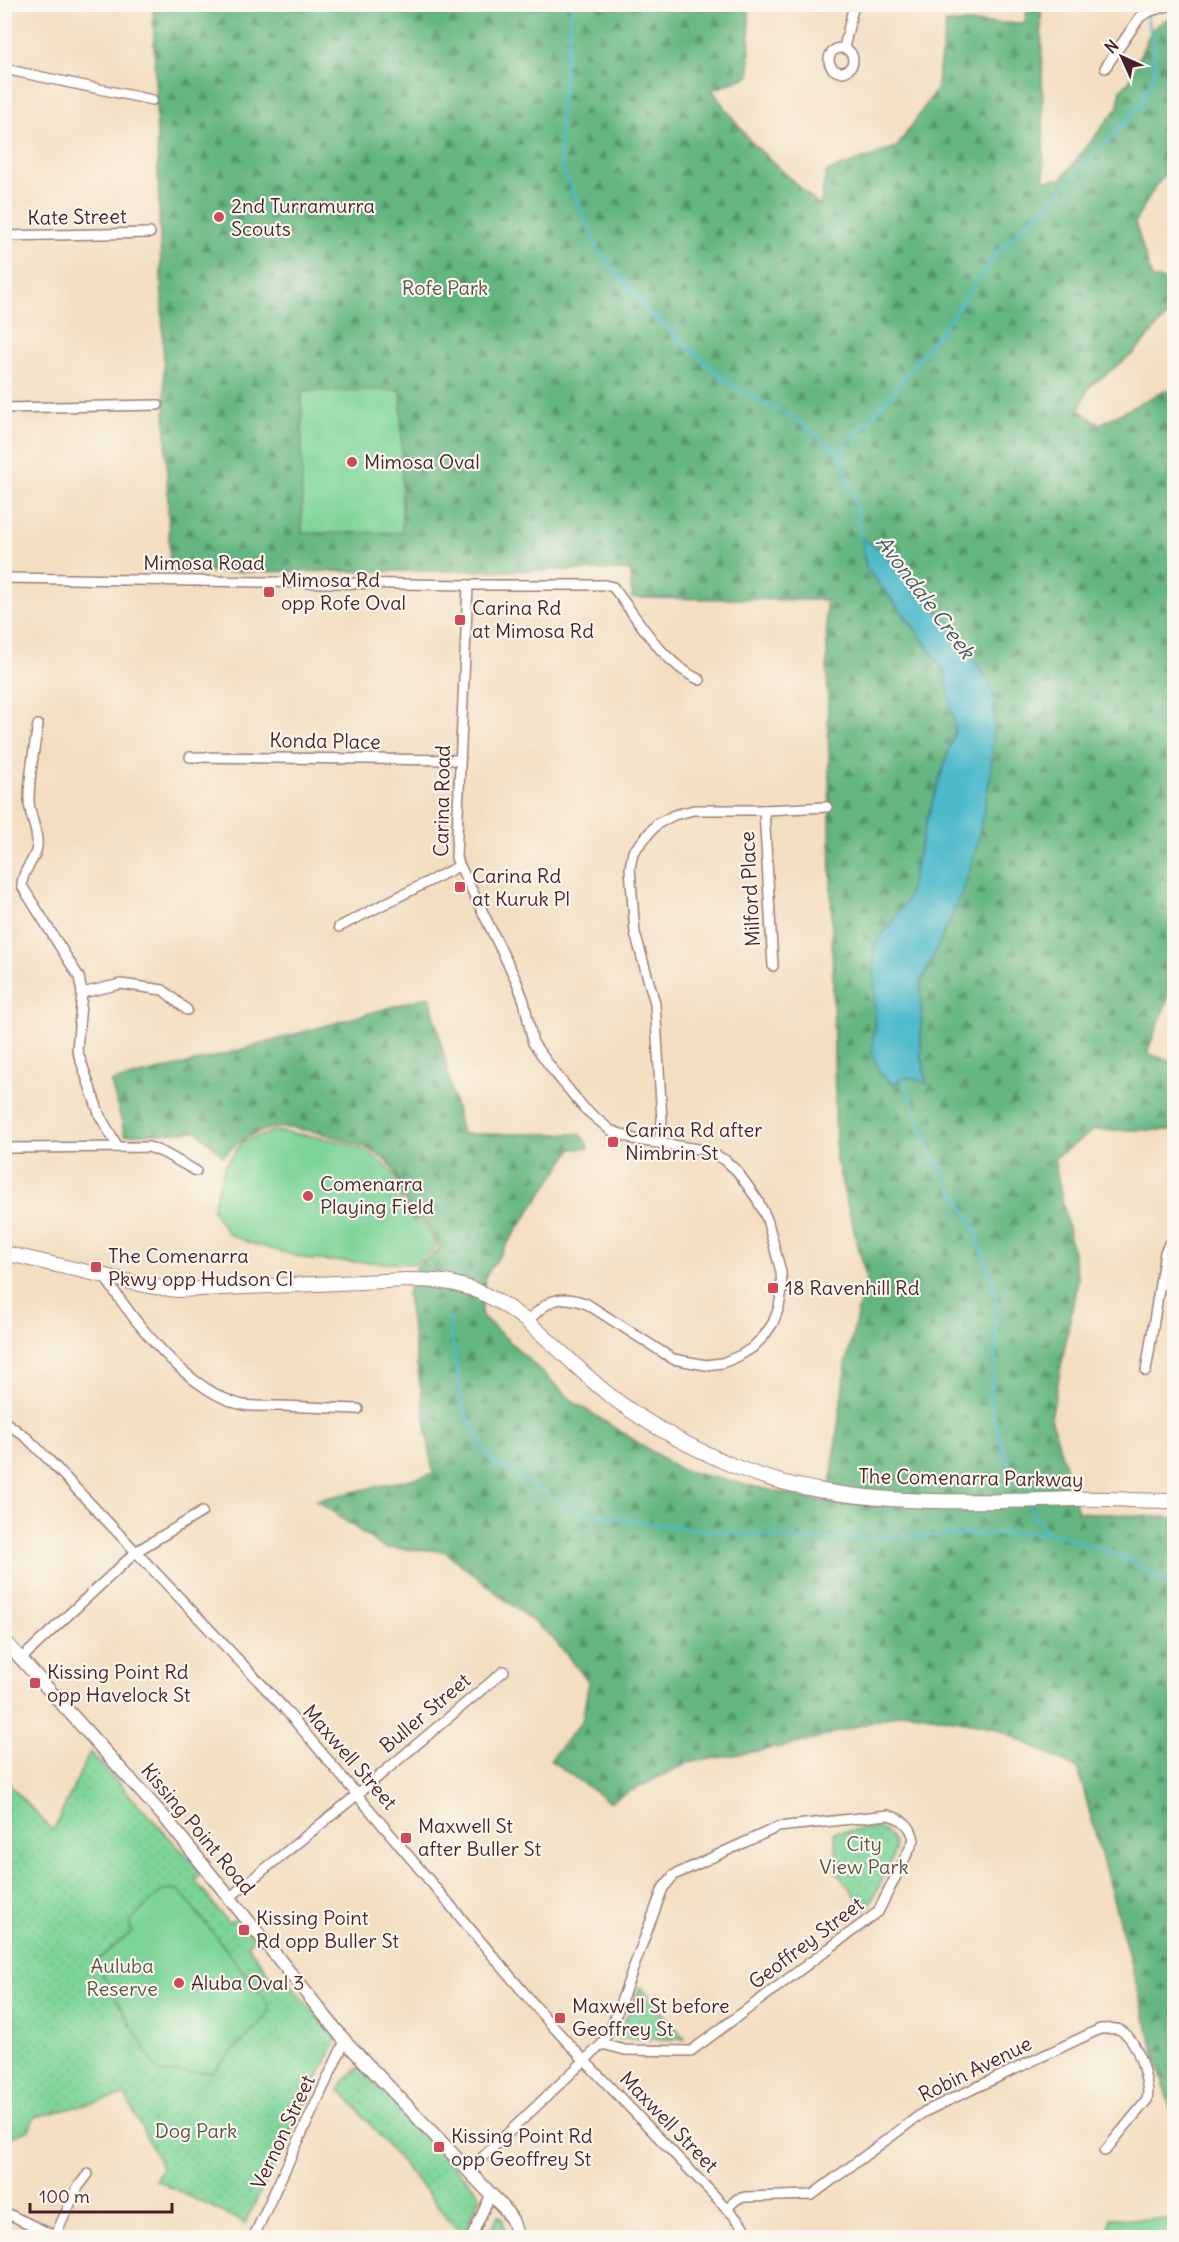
<svg xmlns="http://www.w3.org/2000/svg" width="1179" height="2242" font-family="Delius,sans-serif">
<style>
.grass{fill:url(#grass-dots);stroke:#627a62;stroke-width:1.5}
.forest{fill:url(#forest-firs);stroke:#576a56;stroke-width:1.5}
.garden{fill:#7bd499;stroke:#627a62;stroke-width:1.5}
.water{fill:#4ebaca;stroke:#4c6c7a;stroke-width:1.5}
.lines{fill:none;stroke-linecap:round;stroke-linejoin:round}
.stream{stroke:#4ebaca;stroke-width:3}
.minor-casing{stroke:#9e7e76;stroke-width:12}
.tertiary-casing{stroke:#9e7e76;stroke-width:15}
.secondary-casing{stroke:#9e7e76;stroke-width:16}
.minor{stroke:#fff;stroke-width:9}
.tertiary{stroke:#fff;stroke-width:12}
.secondary{stroke:#fff;stroke-width:14}
.poi-dot{fill:#d1495b;stroke:#fbf7ec;stroke-width:2}
.labels{text-anchor:middle;stroke-width:4.5;stroke-linejoin:round;paint-order:stroke}
.poi-label{font-size:20px;fill:#4a1f2b;stroke:#fbf7ec;text-anchor:start}
.street-label{font-size:20px;fill:#4a1f2b;stroke:#fbf7ec}
.park-label{font-size:20px;fill:#59554c;stroke:#fbf7ec}
.water-label{font-size:21px;font-style:italic;fill:#4b5563;stroke:#fbf7ec}
</style>
<defs>
<pattern id="grass-dots" width="8" height="8" patternUnits="userSpaceOnUse" patternTransform="scale(1.5)"><rect width="8" height="8" fill="#7bd499"/><path d="M2 2h.1M6 6h.1" fill="none" stroke="#6cb684" stroke-width="1.8" stroke-linecap="round"/></pattern>
<pattern id="forest-firs" width="22" height="20" patternUnits="userSpaceOnUse" patternTransform="scale(1.5)"><rect width="22" height="20" fill="#64b681"/><path d="M5 1l3.5 6h-7zM16 11l3.5 6h-7z" fill="#54936a"/></pattern>
</defs>
<rect width="100%" height="100%" fill="#fbf7ec"/>
<filter id="ink" filterUnits="userSpaceOnUse"><feTurbulence type="fractalNoise" baseFrequency=".0167" numOctaves="2"/><feDisplacementMap in="SourceGraphic" scale="12" xChannelSelector="R" yChannelSelector="G"/><feConvolveMatrix kernelMatrix="1 2 1 2 8 2 1 2 1" color-interpolation-filters="sRGB"/></filter>
<filter id="wash" filterUnits="userSpaceOnUse"><feTurbulence type="fractalNoise" baseFrequency=".008" numOctaves="4" result="noise"/><feDisplacementMap in="SourceGraphic" scale="24" xChannelSelector="R" yChannelSelector="G"/><feGaussianBlur stdDeviation="1.35" result="paint"/><feColorMatrix in="noise" values="0 0 0 0 0 0 0 0 0 0 0 0 0 0 0 0 0 1.4 0 .05"/><feComposite in="paint" operator="in"/></filter>
<g filter="url(#wash)">
<rect width="100%" height="100%" fill="#f3dec1"/>
<g class="grass">
<polygon points="90,1752 203,1874 195,1880 228,1923 237,1917 254,1939 247,1945 275,1981 283,1975 337,2039 245,2223 155,2180 162,2168 125,2095 35,2117 28,2131 5,2139 4,1779 53,1831"/>
<path d="M 876,1828 C 884,1831 891,1834 894,1843 C 898,1857 875,1892 869,1906 L 865,1909 L 834,1868 L 838,1864 L 834,1832 Z"/>
<polygon points="640,1987 685,2039 617,2039"/>
<polygon points="359,2067 476,2189 480,2196 463,2237 458,2235 457,2229 343,2092 339,2091 344,2081"/>
<polygon points="498,2215 502,2217 507,2237 488,2237"/>
</g>
<path class="forest" d="M 153,5 L 749,5 L 750,76 L 712,90 L 749,140 L 820,206 L 826,172 L 897,147 L 936,90 L 946,23 L 1025,23 L 1028,5 L 1041,5 L 1044,180 L 1061,179 L 1118,107 L 1121,89 L 1129,82 L 1151,30 L 1165,20 L 1174,17 L 1174,82 L 1167,89 L 1174,115 L 1174,163 L 1155,187 L 1135,222 L 1152,279 L 1162,279 L 1174,287 L 1174,308 L 1134,353 L 1089,387 L 1079,410 L 1100,424 L 1168,389 L 1174,399 L 1174,983 L 1147,1053 L 1171,1062 L 1174,1043 L 1174,1130 L 1094,1130 L 1054,1159 L 1078,1278 L 1051,1418 L 1078,1512 L 1174,1518 L 1174,2119 L 1165,2091 L 1078,1769 L 994,1727 L 907,1712 L 792,1745 L 687,1763 L 609,1802 L 550,1760 L 582,1721 L 589,1682 L 551,1636 L 444,1551 L 384,1548 L 316,1500 L 433,1474 L 407,1294 L 417,1266 L 441,1247 L 423,1220 L 415,1220 C 411,1213 406,1206 404,1199 C 400,1187 399,1177 391,1166 C 372,1143 304,1126 275,1128 C 255,1130 237,1143 223,1156 L 197,1131 L 125,1135 L 111,1082 L 215,1057 L 430,996 L 462,1134 L 581,1134 L 589,1148 L 572,1149 L 485,1277 L 481,1315 L 574,1402 L 681,1470 L 828,1503 L 846,1363 L 866,1277 L 836,1160 L 826,600 L 632,598 L 630,570 L 170,572 Z"/>
<g class="garden">
<polygon points="401,390 402,532 302,533 302,391"/>
<path d="M 274,1131 C 316,1137 373,1139 397,1180 C 401,1187 400,1196 402,1203 C 405,1210 410,1217 415,1223 L 422,1223 L 437,1245 L 415,1264 L 311,1260 L 253,1244 L 228,1234 L 212,1209 L 225,1165 L 243,1142 Z"/>
<polygon points="179,1890 269,2004 267,2016 212,2072 159,2073 95,1962 132,1932 129,1922 162,1891"/>
<polygon points="1110,2218 1174,2220 1174,2237 1109,2237"/>
</g>
<path class="water" d="M 861,537 L 880,550 L 952,626 L 989,683 L 995,699 L 991,773 L 977,846 L 962,893 L 921,983 L 921,1053 L 927,1084 C 914,1076 905,1074 893,1085 L 880,1073 L 872,1054 L 875,1013 L 874,947 L 907,900 L 927,819 L 955,731 L 946,674 L 914,627 L 866,568 Z"/>
<g class="lines">
<g class="stream">
<polyline points="572,4 560,120 561,165 599,251 647,311 731,385 797,420 839,452 853,492 862,538"/>
<polyline points="839,452 882,406 961,304 997,252 1085,167 1140,106 1155,70 1153,43 1144,4"/>
<polyline points="902,1075 931,1153 974,1226 996,1293 996,1350 990,1402 1005,1455 1015,1476"/>
<polyline points="449,1319 463,1409 491,1461 578,1512 675,1527 804,1540 1045,1532"/>
<polyline points="1029,1506 1045,1532 1064,1536 1127,1559 1174,1588"/>
</g>
</g>
</g>
<g filter="url(#ink)">
<g class="lines">
<g class="minor-casing">
<g id="minor">
<circle cx="841" cy="60" r="12"/>
<polyline points="844,48 854,4"/>
<polyline points="1105,68 1140,17 1151,11 1174,4"/>
<polyline points="4,69 152,100"/>
<polyline points="4,236 150,233"/>
<polyline points="4,408 158,405"/>
<path d="M 4,578 L 468,585 L 605,585 L 613,587 C 639,620 661,662 700,680"/>
<path d="M 468,585 L 456,858 L 516,980 L 524,1001 L 533,1043 L 555,1073 L 584,1108 L 610,1130 L 637,1140 L 705,1150 L 725,1160 L 737,1171 L 757,1199 L 767,1219 L 781,1272 L 782,1290 L 779,1307 L 773,1323 L 764,1336 L 752,1348 L 739,1356 L 722,1363 L 706,1365 L 673,1359 L 587,1304 C 558,1292 546,1302 527,1322"/>
<path d="M 38,725 C 34,750 29,775 29,800 C 29,816 39,831 37,847 C 35,862 22,869 22,886 L 79,977 L 82,993 L 77,1050 L 100,1116 L 118,1147"/>
<polyline points="190,757 459,760"/>
<polyline points="764,810 773,966"/>
<polyline points="339,927 459,866"/>
<polyline points="82,993 121,984 163,990 187,1010"/>
<polyline points="659,1143 662,1120 655,1003 635,933 630,868 633,852 657,824 674,815 694,810 764,810 827,807"/>
<polyline points="4,1148 149,1147 164,1153 196,1171"/>
<path d="M 104,1276 C 134,1322 188,1392 243,1405 C 255,1407 268,1406 280,1406 C 306,1407 332,1408 358,1409"/>
<polyline points="1146,1371 1165,1252 1169,1244 1174,1241"/>
<polyline points="4,1421 27,1438 48,1459 284,1708 547,2020 584,2060 736,2218 744,2227 749,2238"/>
<polyline points="22,1658 137,1551 202,1512"/>
<polyline points="230,1897 347,1803 504,1671"/>
<path d="M 469,2170 L 602,2044 L 612,2026 L 663,1888 L 674,1875 L 778,1827 L 888,1815 C 903,1819 911,1825 914,1840 L 878,1912 L 691,2051 L 625,2050 L 602,2044"/>
<path d="M 727,2208 L 737,2199 L 745,2197 L 812,2195 L 924,2112 L 1100,2029 C 1107,2029 1114,2027 1120,2030 C 1138,2039 1145,2073 1148,2091 L 1147,2100 L 1105,2151"/>
<polyline points="4,2212 59,2238"/>
<polyline points="55,2236 78,2187 88,2174"/>
<polyline points="253,2238 345,2041"/>
<polyline points="471,2238 491,2194"/>
</g>
</g>
<g class="tertiary-casing">
<polyline id="tertiary" points="4,1640 166,1819 345,2041 504,2208 512,2220 518,2238"/>
</g>
<g class="secondary-casing">
<path id="secondary" d="M 4,1253 L 149,1286 L 177,1290 L 406,1280 C 422,1280 439,1280 455,1284 C 518,1298 560,1356 608,1394 C 646,1424 690,1447 734,1466 C 837,1509 965,1502 1075,1499 C 1108,1498 1141,1501 1174,1501"/>
</g>
<use href="#minor" class="minor"/>
<use href="#tertiary" class="tertiary"/>
<use href="#secondary" class="secondary"/>
</g>
</g>
<g class="poi-dot">
<circle cx="219" cy="217" r="6"/>
<circle cx="352" cy="462" r="6"/>
<rect x="263" y="586" width="12" height="12" rx="3"/>
<rect x="454" y="614" width="12" height="12" rx="3"/>
<rect x="454" y="881" width="12" height="12" rx="3"/>
<rect x="607" y="1136" width="12" height="12" rx="3"/>
<circle cx="308" cy="1196" r="6"/>
<rect x="90" y="1261" width="12" height="12" rx="3"/>
<rect x="767" y="1282" width="12" height="12" rx="3"/>
<rect x="29" y="1677" width="12" height="12" rx="3"/>
<rect x="400" y="1832" width="12" height="12" rx="3"/>
<rect x="238" y="1924" width="12" height="12" rx="3"/>
<circle cx="179" cy="1983" r="6"/>
<rect x="554" y="2012" width="12" height="12" rx="3"/>
<rect x="433" y="2141" width="12" height="12" rx="3"/>
</g>
<g class="labels">
<g class="poi-label">
<text x="231" y="213">2nd Turramurra<tspan x="231" dy="23">Scouts</tspan></text>
<text x="364" y="469">Mimosa Oval</text>
<text x="281" y="587">Mimosa Rd<tspan x="281" dy="23">opp Rofe Oval</tspan></text>
<text x="472" y="615">Carina Rd<tspan x="472" dy="23">at Mimosa Rd</tspan></text>
<text x="472" y="883">Carina Rd<tspan x="472" dy="23">at Kuruk Pl</tspan></text>
<text x="625" y="1137">Carina Rd after<tspan x="625" dy="23">Nimbrin St</tspan></text>
<text x="320" y="1191">Comenarra<tspan x="320" dy="23">Playing Field</tspan></text>
<text x="108" y="1263">The Comenarra<tspan x="108" dy="23">Pkwy opp Hudson Cl</tspan></text>
<text x="785" y="1295">18 Ravenhill Rd</text>
<text x="47" y="1679">Kissing Point Rd<tspan x="47" dy="23">opp Havelock St</tspan></text>
<text x="418" y="1833">Maxwell St<tspan x="418" dy="23">after Buller St</tspan></text>
<text x="256" y="1925">Kissing Point<tspan x="256" dy="23">Rd opp Buller St</tspan></text>
<text x="191" y="1990">Aluba Oval 3</text>
<text x="572" y="2013">Maxwell St before<tspan x="572" dy="23">Geoffrey St</tspan></text>
<text x="451" y="2143">Kissing Point Rd<tspan x="451" dy="23">opp Geoffrey St</tspan></text>
</g>
<g class="street-label">
<text transform="translate(77 217) rotate(-1)" y="7">Kate Street</text>
<text x="204" y="570">Mimosa Road</text>
<text transform="translate(325 741) rotate(1)" y="7">Konda Place</text>
<text transform="translate(442 801) rotate(-89)" y="7">Carina Road</text>
<text transform="translate(750 889) rotate(-93)" y="7">Milford Place</text>
<text transform="translate(971 1478) rotate(1)" y="7">The Comenarra Parkway</text>
<text transform="translate(425 1713) rotate(-40)" y="7">Buller Street</text>
<text transform="translate(350 1757) rotate(49)" y="7">Maxwell Street</text>
<text transform="translate(198 1829) rotate(50)" y="7">Kissing Point Road</text>
<text transform="translate(806 1943) rotate(-37)" y="7">Geoffrey Street</text>
<text transform="translate(975 2069) rotate(-26)" y="7">Robin Avenue</text>
<text transform="translate(669 2122) rotate(46)" y="7">Maxwell Street</text>
<text transform="translate(283 2132) rotate(-65)" y="7">Vernon Street</text>
</g>
<g class="park-label">
<text x="445" y="295">Rofe Park</text>
<text x="864" y="1851">City<tspan x="864" dy="23">View Park</tspan></text>
<text x="122" y="1973">Auluba<tspan x="122" dy="23">Reserve</tspan></text>
<text x="196" y="2138">Dog Park</text>
</g>
<g class="water-label">
<text transform="translate(925 597) rotate(53)" y="7">Avondale Creek</text>
</g>
</g>
<rect width="1179" height="2242" fill="none" stroke="#fbf7ec" stroke-width="24"/>
<g transform="translate(1122 57) rotate(315)" stroke="#fbf7ec" stroke-width="4.5" paint-order="stroke">
<path d="M0-4.5L10 22L0 15L-10 22Z" fill="#4a1f2b"/>
<text y="-9" font-size="16" font-weight="bold" text-anchor="middle" fill="#4a1f2b">N</text>
</g>
<path d="M30 2203v9h142v-9" fill="none" stroke="#4a1f2b" stroke-width="3"/>
<text x="39" y="2203" font-size="18" fill="#4a1f2b" stroke="#fbf7ec" stroke-width="4.5" paint-order="stroke">100 m</text>
</svg>
